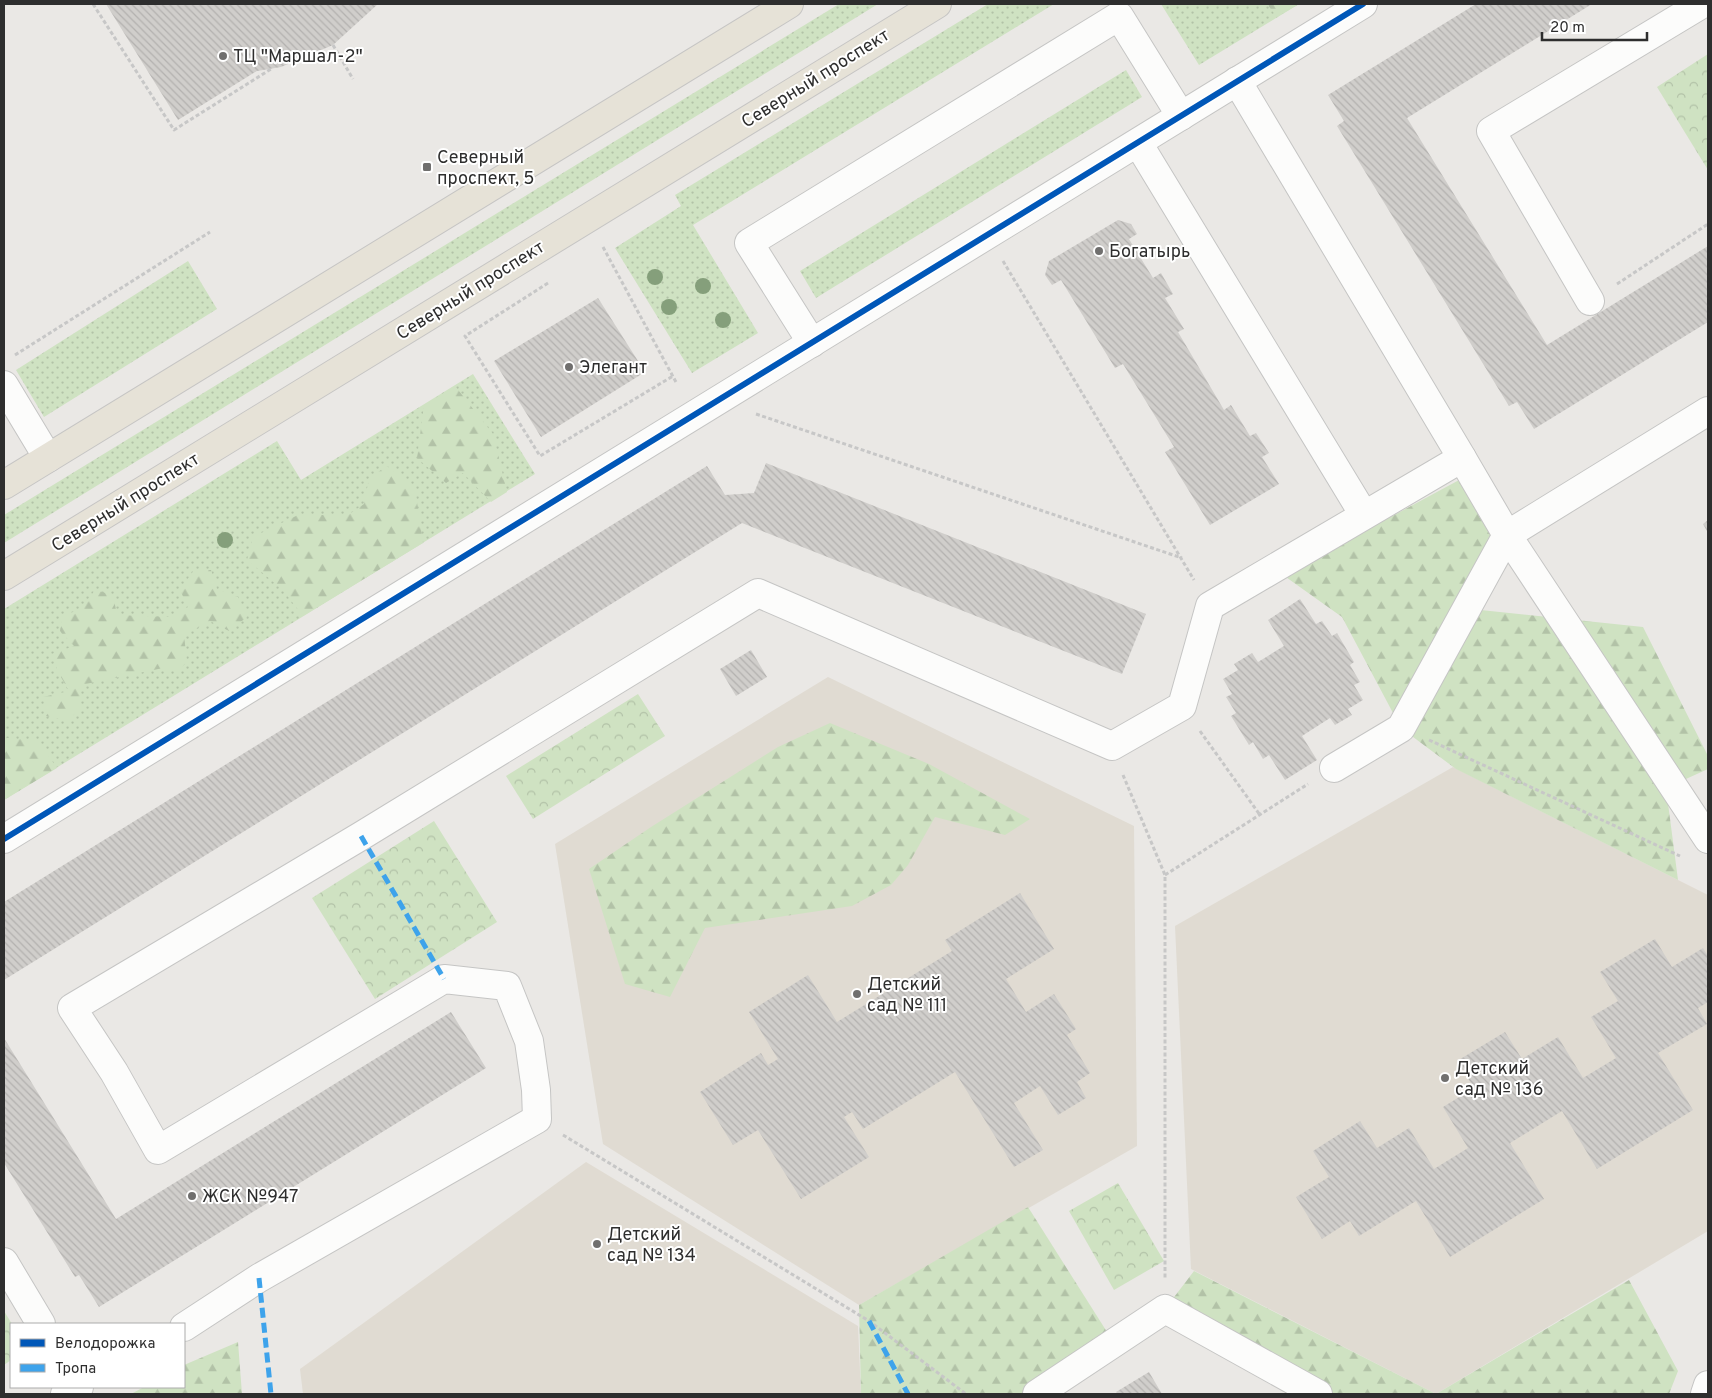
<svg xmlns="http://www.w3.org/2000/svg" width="1712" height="1398" font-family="Overpass,sans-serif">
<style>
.education{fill:#e0dbd2}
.grass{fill:url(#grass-dots)}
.forest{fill:url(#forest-firs)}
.park{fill:url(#park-crowns)}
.building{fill:url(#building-back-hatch)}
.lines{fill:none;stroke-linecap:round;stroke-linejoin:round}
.minor-casing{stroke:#c5c5c4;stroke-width:30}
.major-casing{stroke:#c6c5c4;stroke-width:30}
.path{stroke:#c7c7c7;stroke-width:3;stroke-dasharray:4 2.5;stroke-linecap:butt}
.minor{stroke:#fcfcfb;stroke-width:28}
.major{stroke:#e6e2d7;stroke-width:28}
.quiet{stroke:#3ea3eb;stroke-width:5;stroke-dasharray:10 5;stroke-linecap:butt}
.cycleway-casing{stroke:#fff;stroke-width:9}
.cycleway{stroke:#0057b8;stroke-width:6}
.tree{fill:#859f7b}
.poi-dot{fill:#706f6e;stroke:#fff;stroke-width:2}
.labels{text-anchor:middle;stroke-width:4;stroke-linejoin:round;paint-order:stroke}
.poi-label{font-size:18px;fill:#2e2e2e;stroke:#fff;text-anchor:start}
.street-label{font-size:18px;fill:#2e2e2e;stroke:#fff}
</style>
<defs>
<pattern id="grass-dots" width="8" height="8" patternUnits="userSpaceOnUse" patternTransform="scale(1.25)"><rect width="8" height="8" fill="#cfe2c2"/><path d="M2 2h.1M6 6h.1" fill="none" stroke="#b2c2a7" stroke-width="1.8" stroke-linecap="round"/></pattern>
<pattern id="forest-firs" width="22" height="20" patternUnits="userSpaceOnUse" patternTransform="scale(1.25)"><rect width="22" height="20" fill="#cfe2c2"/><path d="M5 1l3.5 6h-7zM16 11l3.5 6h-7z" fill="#b2c2a7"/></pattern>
<pattern id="park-crowns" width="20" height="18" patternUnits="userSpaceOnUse" patternTransform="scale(1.25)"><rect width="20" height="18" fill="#cfe2c2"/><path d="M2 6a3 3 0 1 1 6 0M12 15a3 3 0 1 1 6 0" fill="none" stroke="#b2c2a7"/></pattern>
<pattern id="building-back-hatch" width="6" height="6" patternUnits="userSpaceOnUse" patternTransform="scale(1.25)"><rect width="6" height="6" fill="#d0cecb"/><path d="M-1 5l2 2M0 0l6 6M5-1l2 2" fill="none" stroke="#b3b1af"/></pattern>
</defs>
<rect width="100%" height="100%" fill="#eae8e5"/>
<g class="education">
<polygon points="828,677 1134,826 1137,1146 859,1305 603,1144 555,844"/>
<polygon points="1453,767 1708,895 1708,1231 1436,1394 1191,1269 1175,926"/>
<polygon points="586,1162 858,1326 861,1394 303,1394 300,1369"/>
</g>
<g class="grass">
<polygon points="839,4 878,4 4,543 4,515"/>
<polygon points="988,4 1054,4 693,225 758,333 692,373 615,248 681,206 675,195"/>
<polygon points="1161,4 1299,4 1199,65"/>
<polygon points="1126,70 1142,97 816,298 800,271"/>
<polygon points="188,261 217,309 44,417 16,370"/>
<polygon points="473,374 535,474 4,800 4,609 277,441 301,480"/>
</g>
<g class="forest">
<polygon points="1267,4 1299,4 1277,17"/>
<polygon points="455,386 493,434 507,492 491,502 463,473 446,483 417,458 424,405"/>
<polygon points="387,466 415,488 423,543 303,616 282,589 247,560 253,537 298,515 348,515 364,504 369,478"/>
<polygon points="1461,479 1498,531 1452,607 1643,627 1708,756 1708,769 1666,788 1678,880 1456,769 1401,728 1342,617 1283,575"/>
<polygon points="194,570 211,570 217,589 238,597 247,617 229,631 210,621 184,635 187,662 177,672 163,668 81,685 79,709 68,721 46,716 43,697 69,691 58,672 52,654 74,646 60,631 62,616 81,609 95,590 113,595 117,615 170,617 188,607 180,590"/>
<polygon points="830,723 929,764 1030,819 1005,835 935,817 908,865 891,885 852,906 705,928 670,997 625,984 589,869 651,827 778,747"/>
<polygon points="8,738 38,741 57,768 4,800 4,739"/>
<polygon points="1028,1207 1114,1343 1037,1394 861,1394 859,1305"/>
<polygon points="1194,1271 1436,1394 1629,1280 1678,1371 1669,1394 1319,1394 1165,1309"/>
<polygon points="238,1342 242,1394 131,1394 144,1387 184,1387 184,1365"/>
</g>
<g class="park">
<polygon points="1708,54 1708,170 1657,87"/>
<polygon points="638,694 665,736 533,819 506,776"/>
<polygon points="434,821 497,922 375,999 312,898"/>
<polygon points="1118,1183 1164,1261 1114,1290 1069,1211"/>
<polygon points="4,1311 12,1324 11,1360 4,1365"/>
</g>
<g class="building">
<polygon points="106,4 378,4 333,45 281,67 257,71 178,120"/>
<polygon points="1476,4 1592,4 1407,118 1547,345 1708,246 1708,322 1534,429 1517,402 1509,406 1337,126 1344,121 1328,95"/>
<polygon points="1118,220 1131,224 1137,234 1129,239 1153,278 1161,273 1173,294 1165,298 1184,329 1178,332 1224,410 1231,405 1250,436 1256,433 1269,453 1262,457 1279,484 1210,525 1165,452 1174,447 1123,364 1115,368 1061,280 1052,285 1045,275 1049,261"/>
<polygon points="598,298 645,372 541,437 494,361"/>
<polygon points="766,463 1146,614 1122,674 742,523 4,980 4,902 707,466 725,495 754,493"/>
<polygon points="1708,520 1708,533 1703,524"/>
<polygon points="1300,599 1316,624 1322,621 1332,636 1337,633 1354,662 1350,665 1360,682 1354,685 1363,700 1348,709 1352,715 1335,725 1330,718 1302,736 1317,760 1285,780 1269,755 1263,759 1253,742 1249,745 1231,716 1236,713 1226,697 1232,694 1223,679 1238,670 1234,664 1252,653 1258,662 1284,646 1268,620"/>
<polygon points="751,650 767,677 736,696 720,669"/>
<polygon points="1020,893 1054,949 1006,979 1026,1012 1054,994 1076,1029 1067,1035 1090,1073 1077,1082 1086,1098 1058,1115 1040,1086 1014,1103 1043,1150 1014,1167 955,1072 863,1129 852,1112 844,1117 869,1157 801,1199 758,1130 733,1145 700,1092 761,1053 768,1065 778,1059 749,1012 808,975 837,1022 952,951 945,940"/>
<polygon points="1655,939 1672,967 1703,948 1708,956 1708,1002 1698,1008 1707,1024 1658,1053 1693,1110 1597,1169 1562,1111 1510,1143 1544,1199 1450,1257 1416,1201 1359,1236 1350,1221 1322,1239 1296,1197 1329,1177 1313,1151 1360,1121 1377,1148 1409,1128 1434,1169 1468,1148 1443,1107 1474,1088 1457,1061 1505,1032 1522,1059 1558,1037 1583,1078 1616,1058 1591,1017 1618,1001 1600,972"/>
<polygon points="451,1012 486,1068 99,1307 79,1275 75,1277 4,1163 4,1038 116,1219"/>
<polygon points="1149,1372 1162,1394 1118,1394 1116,1392"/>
</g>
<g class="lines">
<g class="minor-casing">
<g id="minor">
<polyline points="1138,143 1364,515"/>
<polyline points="1590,301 1491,131 1702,4"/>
<polyline points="812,343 749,243 1119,16 1181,116"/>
<polyline points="4,385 48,458"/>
<polyline points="1462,458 1507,535 1708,411"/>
<polyline points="1334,768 1401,728 1507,535 1708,839"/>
<polyline points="4,839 1363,4"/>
<polyline points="4,1262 41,1324"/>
<polyline points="184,1327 259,1278 537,1119 536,1090 529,1041 507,986 444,979 158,1150 114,1072 72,1008 361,836 758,593 1112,746 1182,706 1210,606 1462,458 1237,81"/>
<polyline points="65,1394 79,1387"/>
<polyline points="1037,1394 1165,1309 1318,1394"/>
<polyline points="1705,1394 1708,1385"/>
</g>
</g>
<g class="major-casing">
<g id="major">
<polyline points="4,485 789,4"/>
<polyline points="4,576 937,4"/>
</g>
</g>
<g class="path">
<polyline points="93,4 174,130 271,69"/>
<polyline points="333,45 353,79"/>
<polyline points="603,247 677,384"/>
<polyline points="1003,261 1194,580"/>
<polyline points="548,283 465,336 540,456 673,376"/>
<polyline points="1617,284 1708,224"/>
<polyline points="15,355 210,232"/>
<polyline points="756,414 1182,558"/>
<polyline points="1200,731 1260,815"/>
<polyline points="1429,740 1680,856"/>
<polyline points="1123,775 1165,875 1165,1278"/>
<polyline points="1165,875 1308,784"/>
<polyline points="563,1135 869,1321 966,1394"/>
</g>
<use href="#minor" class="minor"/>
<use href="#major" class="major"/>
<g class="quiet">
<polyline points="361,836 444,979"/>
<polyline points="259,1278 271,1394"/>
<polyline points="869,1321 908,1394"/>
</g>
<g class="cycleway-casing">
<polyline id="cycleway" points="4,839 1363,4"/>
</g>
<use href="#cycleway" class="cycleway"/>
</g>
<g class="tree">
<circle cx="655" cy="277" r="8"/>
<circle cx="703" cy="286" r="8"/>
<circle cx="669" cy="307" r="8"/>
<circle cx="723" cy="320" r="8"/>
<circle cx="225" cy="540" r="8"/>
</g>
<g class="poi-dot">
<circle cx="223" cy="56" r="5"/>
<rect x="422" y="162" width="10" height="10" rx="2.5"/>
<circle cx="1099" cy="251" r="5"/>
<circle cx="569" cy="367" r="5"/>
<circle cx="857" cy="994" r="5"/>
<circle cx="1445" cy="1078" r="5"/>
<circle cx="192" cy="1196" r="5"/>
<circle cx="597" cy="1244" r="5"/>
</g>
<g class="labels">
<g class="poi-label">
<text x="233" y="62">ТЦ "Маршал-2"</text>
<text x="437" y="163">Северный<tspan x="437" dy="21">проспект, 5</tspan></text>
<text x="1109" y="257">Богатырь</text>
<text x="579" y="373">Элегант</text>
<text x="867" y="990">Детский<tspan x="867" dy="21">сад № 111</tspan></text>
<text x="1455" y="1074">Детский<tspan x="1455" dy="21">сад № 136</tspan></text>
<text x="202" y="1202">ЖСК №947</text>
<text x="607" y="1240">Детский<tspan x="607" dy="21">сад № 134</tspan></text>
</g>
<g class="street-label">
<text transform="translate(815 78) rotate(-32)" y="6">Северный проспект</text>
<text transform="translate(470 290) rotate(-32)" y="6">Северный проспект</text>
<text transform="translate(125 502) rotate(-32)" y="6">Северный проспект</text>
</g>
</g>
<rect width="1712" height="1398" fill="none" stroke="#2e2e2e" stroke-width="10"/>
<rect x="10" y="1323" width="175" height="65" fill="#ffffff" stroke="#ababab"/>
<rect x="20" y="1339" width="25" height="8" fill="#0057b8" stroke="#ababab"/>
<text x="55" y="1348" font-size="15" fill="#2e2e2e">Велодорожка</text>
<rect x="20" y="1364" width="25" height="8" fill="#3ea3eb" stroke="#ababab"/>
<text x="55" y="1373" font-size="15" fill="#2e2e2e">Тропа</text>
<path d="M1542 32v8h105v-8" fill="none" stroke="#2e2e2e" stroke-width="2.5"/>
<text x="1550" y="32" font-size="15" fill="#2e2e2e" stroke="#ffffff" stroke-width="4" paint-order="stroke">20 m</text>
</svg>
